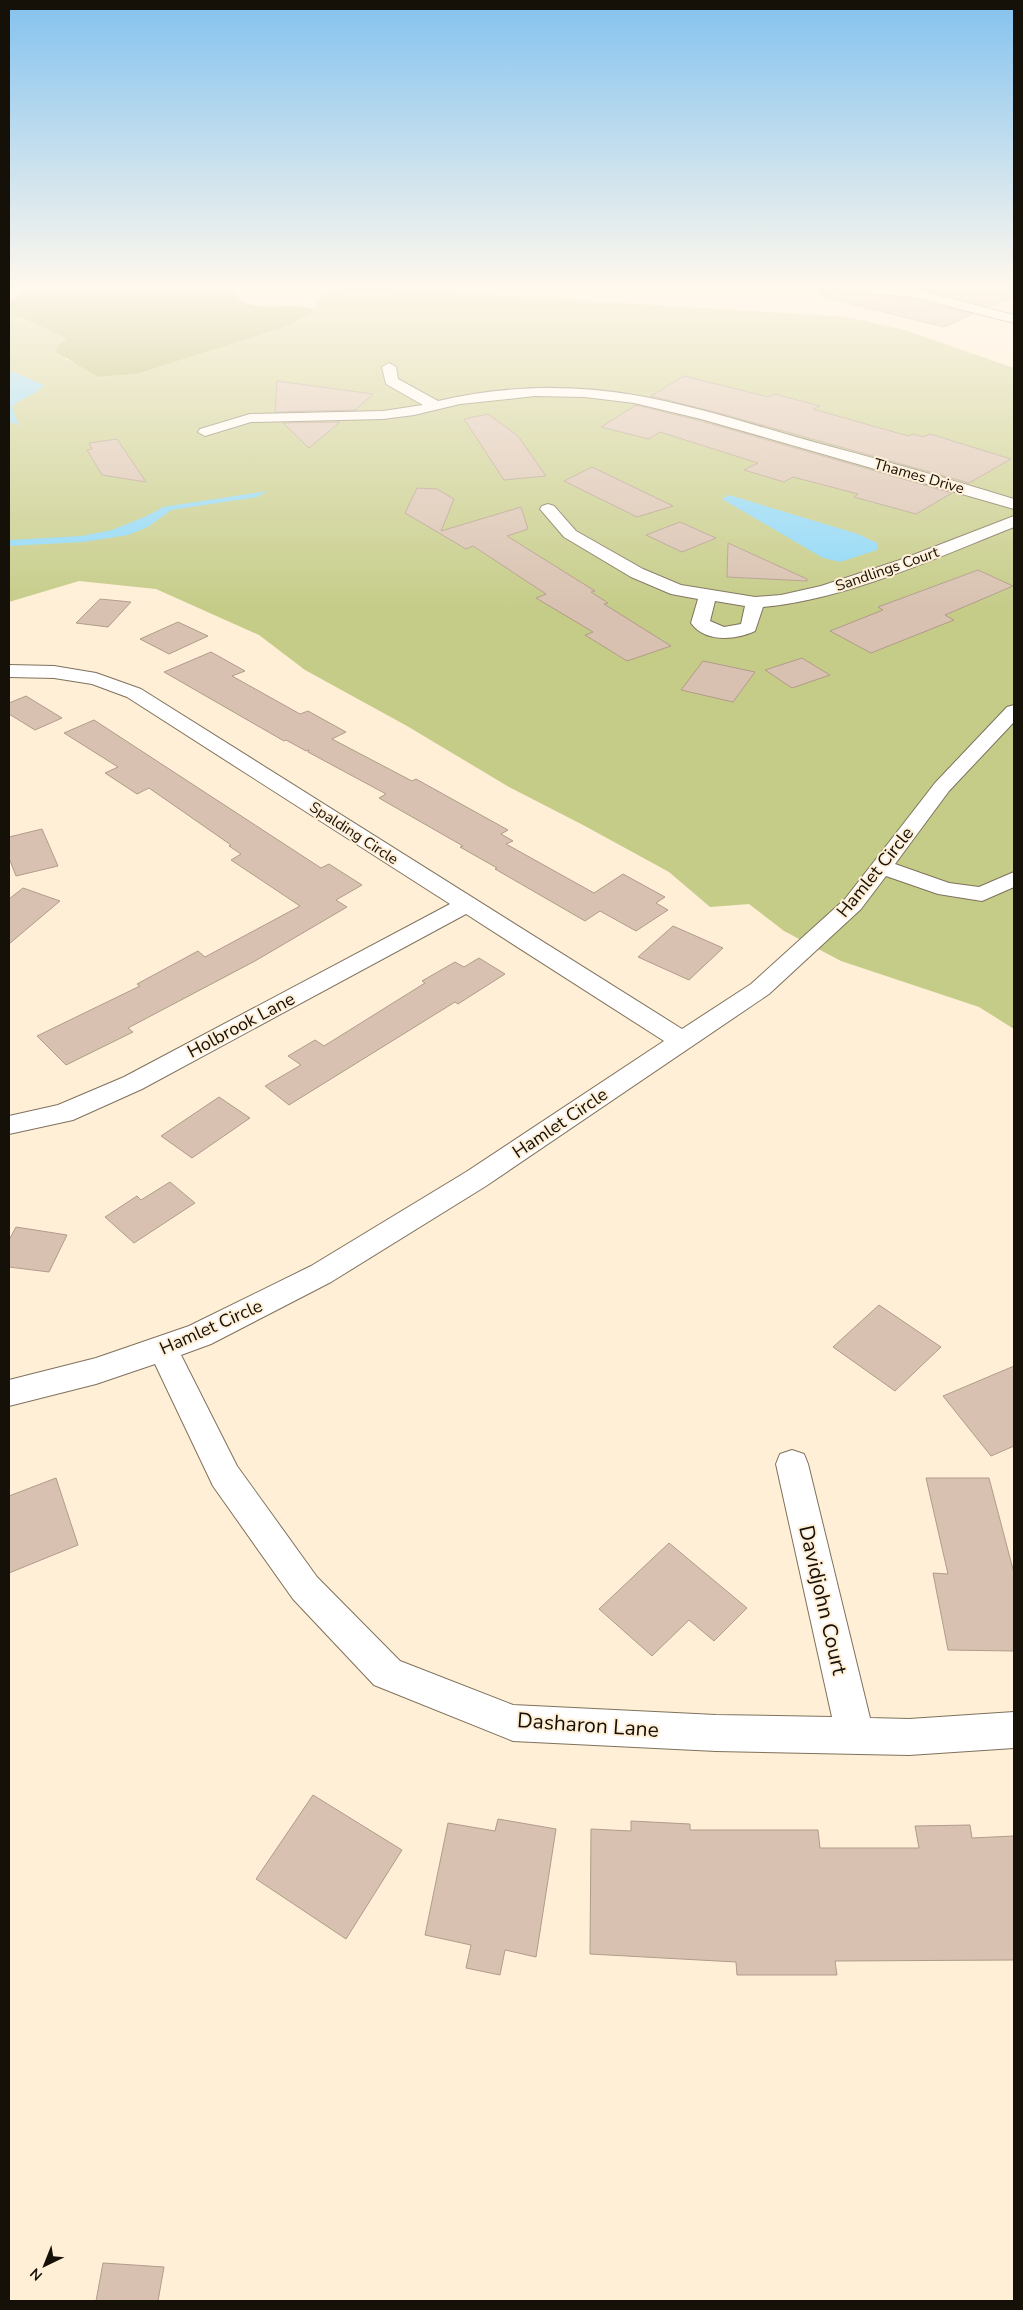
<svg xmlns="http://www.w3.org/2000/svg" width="1023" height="2310" font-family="'Nunito Sans',sans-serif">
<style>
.green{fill:#c5cc88}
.forest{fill:#abb25d}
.water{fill:#8cd8f9}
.building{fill:#d8c1b0;stroke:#b29b8b}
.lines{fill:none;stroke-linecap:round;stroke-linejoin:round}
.minor-casing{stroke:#7f715c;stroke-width:2}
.minor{fill:#fff;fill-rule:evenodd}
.labels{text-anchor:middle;stroke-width:4;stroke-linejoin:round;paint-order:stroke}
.far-street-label{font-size:15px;fill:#151008;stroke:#ffefd7}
.street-label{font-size:18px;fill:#151008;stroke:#ffefd7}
.near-street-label{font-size:21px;fill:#151008;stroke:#ffefd7}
</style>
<rect width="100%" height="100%" fill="#ffefd7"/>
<path class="green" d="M 366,287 L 847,317 L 905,330 L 1014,368 L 1014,1029 L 979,1007 L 841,961 L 784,931 L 749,904 L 710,907 L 669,872 L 583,825 L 509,787 L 407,726 L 305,670 L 259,635 L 156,589 L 79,581 L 9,602 L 9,313 C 29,320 48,329 67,339 L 65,359 L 84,367 L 99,377 L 137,374 L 291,325 L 316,310 L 316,302 L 321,294 L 341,288 Z"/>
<path class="forest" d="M 41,286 L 211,286 C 219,288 226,289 233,293 C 237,295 239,299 242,301 C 265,313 293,300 316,310 L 291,325 L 137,374 L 98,377 L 56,352 L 58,345 L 67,339 C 47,329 29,320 9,313 L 9,302 L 24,291 Z"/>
<g class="water">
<path d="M 9,370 L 44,385 C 37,395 21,397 12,407 L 19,425 L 9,422 Z"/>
<polygon points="268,491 257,497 171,510 148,527 128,535 83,542 9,546 9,540 81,536 112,530 147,516 163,507"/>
<polygon points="729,495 858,534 877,543 877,550 840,562 823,558 722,499"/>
</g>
<g class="building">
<polygon points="820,286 832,286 840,292 914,299 973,314 944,327 819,296"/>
<polygon points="907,286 1014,286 1014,296 989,307"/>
<polygon points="684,376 769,397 775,394 820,406 813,409 908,436 913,434 923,437 930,434 1011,459 969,483 719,413 651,396"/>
<polygon points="277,381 373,394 355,410 275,412"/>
<polygon points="636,405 701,421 952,493 916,514 854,497 858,494 793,477 784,482 744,470 758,463 660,432 649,439 601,427"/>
<polygon points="488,414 518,436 546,476 504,480 464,419"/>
<polygon points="340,422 309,448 283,423"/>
<polygon points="117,439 146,482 102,475 87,450 92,449 89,443"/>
<polygon points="592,467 673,506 637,517 564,481"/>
<polygon points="417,488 437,489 454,499 441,531 521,507 528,529 507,536 595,591 591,592 608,603 604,604 671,646 627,661 585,635 593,632 536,598 546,594 473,546 466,549 405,513"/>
<polygon points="680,522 716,538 682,552 646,535"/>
<polygon points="728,543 807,579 807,581 727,577"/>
<polygon points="978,570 1013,586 945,615 954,620 871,653 830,631 883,610 878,607"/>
<polygon points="100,599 131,602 108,627 76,623"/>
<polygon points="178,622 208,636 169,654 140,639"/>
<polygon points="211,652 245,671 232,676 300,714 308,711 346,732 332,739 412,781 416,779 508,830 501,834 513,841 506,844 594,893 623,874 665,897 656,903 668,910 636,931 600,911 585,921 495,869 497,868 460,847 463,846 379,798 386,794 308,752 309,750 306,751 286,740 284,741 164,672"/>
<polygon points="802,658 830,675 792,688 765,670"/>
<polygon points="703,661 755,672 733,702 681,690"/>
<polygon points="26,696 62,718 35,730 9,714 9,703"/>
<polygon points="94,720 321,868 329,864 362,885 336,900 347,907 255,961 128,1028 133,1032 66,1065 37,1036 140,986 137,984 198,951 205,957 300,906 231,860 241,854 229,846 231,845 149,788 137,794 105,773 118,767 64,733"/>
<polygon points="42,829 58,866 16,876 9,858 9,837"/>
<polygon points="23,888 60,901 9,944 9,899"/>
<polygon points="673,926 723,948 689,980 638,957"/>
<polygon points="479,958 505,974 458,1004 455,1002 289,1105 265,1086 301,1065 288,1056 315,1040 324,1046 425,983 422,981 455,962 464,967"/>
<polygon points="219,1097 250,1118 192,1158 161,1136"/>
<polygon points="170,1182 195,1203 134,1243 105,1217 137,1196 141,1200"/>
<polygon points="16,1227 67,1235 49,1272 9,1267 9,1240"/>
<polygon points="879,1305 941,1347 895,1391 833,1347"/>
<polygon points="1014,1366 1014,1446 991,1456 943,1396"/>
<polygon points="56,1478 78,1545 9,1573 9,1496"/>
<polygon points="926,1478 989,1478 1014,1573 1014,1651 948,1650 933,1573 948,1574"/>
<polygon points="669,1543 747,1608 714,1641 689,1620 652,1656 599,1609"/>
<polygon points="313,1795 402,1850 346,1939 256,1879"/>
<polygon points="498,1819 556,1829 536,1957 505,1950 500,1975 466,1968 471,1945 425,1935 448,1823 495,1831"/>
<polygon points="631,1821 690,1824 690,1830 818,1830 820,1848 919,1848 915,1826 970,1825 972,1838 1014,1836 1014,1960 835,1961 837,1975 737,1975 736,1962 590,1954 591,1829 631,1831"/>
<polygon points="103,2263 164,2267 158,2301 96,2301"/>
</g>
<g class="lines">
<g class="minor-casing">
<g id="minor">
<polygon points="834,286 883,286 914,289 1014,315 1014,323 914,297 840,290"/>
<path d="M 389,363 L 396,367 L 398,379 L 438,401 C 501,386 569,384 634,395 C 691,405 747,423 803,439 C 873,458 944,477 1014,499 L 1014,509 L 701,419 L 634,403 L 585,397 L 535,396 L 460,404 L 414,415 L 383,419 L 251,422 L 205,436 L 198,432 L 200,429 L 250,414 L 383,411 L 423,405 L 386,384 L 382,367 Z"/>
<path d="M 548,504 L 554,506 L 576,531 L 643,569 L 681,585 L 755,597 L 781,595 L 821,586 L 900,560 L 1014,516 L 1014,527 C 938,557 845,600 763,607 L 755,631 C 736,640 705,643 691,623 L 698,599 L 671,594 L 631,577 L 564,537 L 540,509 L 542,506 ZM 715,601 L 745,606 L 741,624 L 724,627 L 710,621 Z"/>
<polygon points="9,665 54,666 96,673 141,689 682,1029 751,984 845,899 935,783 1007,707 1014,705 1014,722 949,791 895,864 949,883 979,887 1014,872 1014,887 982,901 938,894 886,876 861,909 769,994 486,1186 331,1282 211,1344 181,1355 237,1466 317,1577 400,1661 513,1705 716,1715 832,1717 776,1464 780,1454 792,1450 804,1454 808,1464 870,1718 909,1719 1014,1712 1014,1748 909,1755 716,1751 513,1741 374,1685 293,1599 213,1486 155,1364 96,1384 9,1406 9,1380 96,1358 189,1326 311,1266 466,1172 664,1041 466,914 142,1089 73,1120 9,1134 9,1116 58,1105 124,1077 450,904 127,697 92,684 54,678 9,677"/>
</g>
</g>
<use href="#minor" class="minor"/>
</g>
<linearGradient id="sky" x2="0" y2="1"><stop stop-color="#83c2ef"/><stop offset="0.47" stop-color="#fff8ed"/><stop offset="1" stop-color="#fff8ed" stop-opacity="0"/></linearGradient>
<rect width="1023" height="610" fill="url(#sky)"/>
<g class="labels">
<g class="far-street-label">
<text transform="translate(919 476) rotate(16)" y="5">Thames Drive</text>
<text transform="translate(887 569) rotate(-19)" y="5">Sandlings Court</text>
<text transform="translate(354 833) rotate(33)" y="5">Spalding Circle</text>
</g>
<g class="street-label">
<text transform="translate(875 872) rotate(-51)" y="6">Hamlet Circle</text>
<text transform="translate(241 1025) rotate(-28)" y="6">Holbrook Lane</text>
<text transform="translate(560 1123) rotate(-34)" y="6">Hamlet Circle</text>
<text transform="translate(211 1327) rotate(-24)" y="6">Hamlet Circle</text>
</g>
<g class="near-street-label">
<text transform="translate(823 1600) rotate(77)" y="7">Davidjohn Court</text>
<text transform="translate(588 1725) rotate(4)" y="7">Dasharon Lane</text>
</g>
</g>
<rect width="1023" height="2310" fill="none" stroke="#151008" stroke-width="20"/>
<g transform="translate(45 2265) rotate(223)" stroke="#ffefd7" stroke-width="4" paint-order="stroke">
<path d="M0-4L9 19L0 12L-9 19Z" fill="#151008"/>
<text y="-8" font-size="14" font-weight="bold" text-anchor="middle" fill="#151008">N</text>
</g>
</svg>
